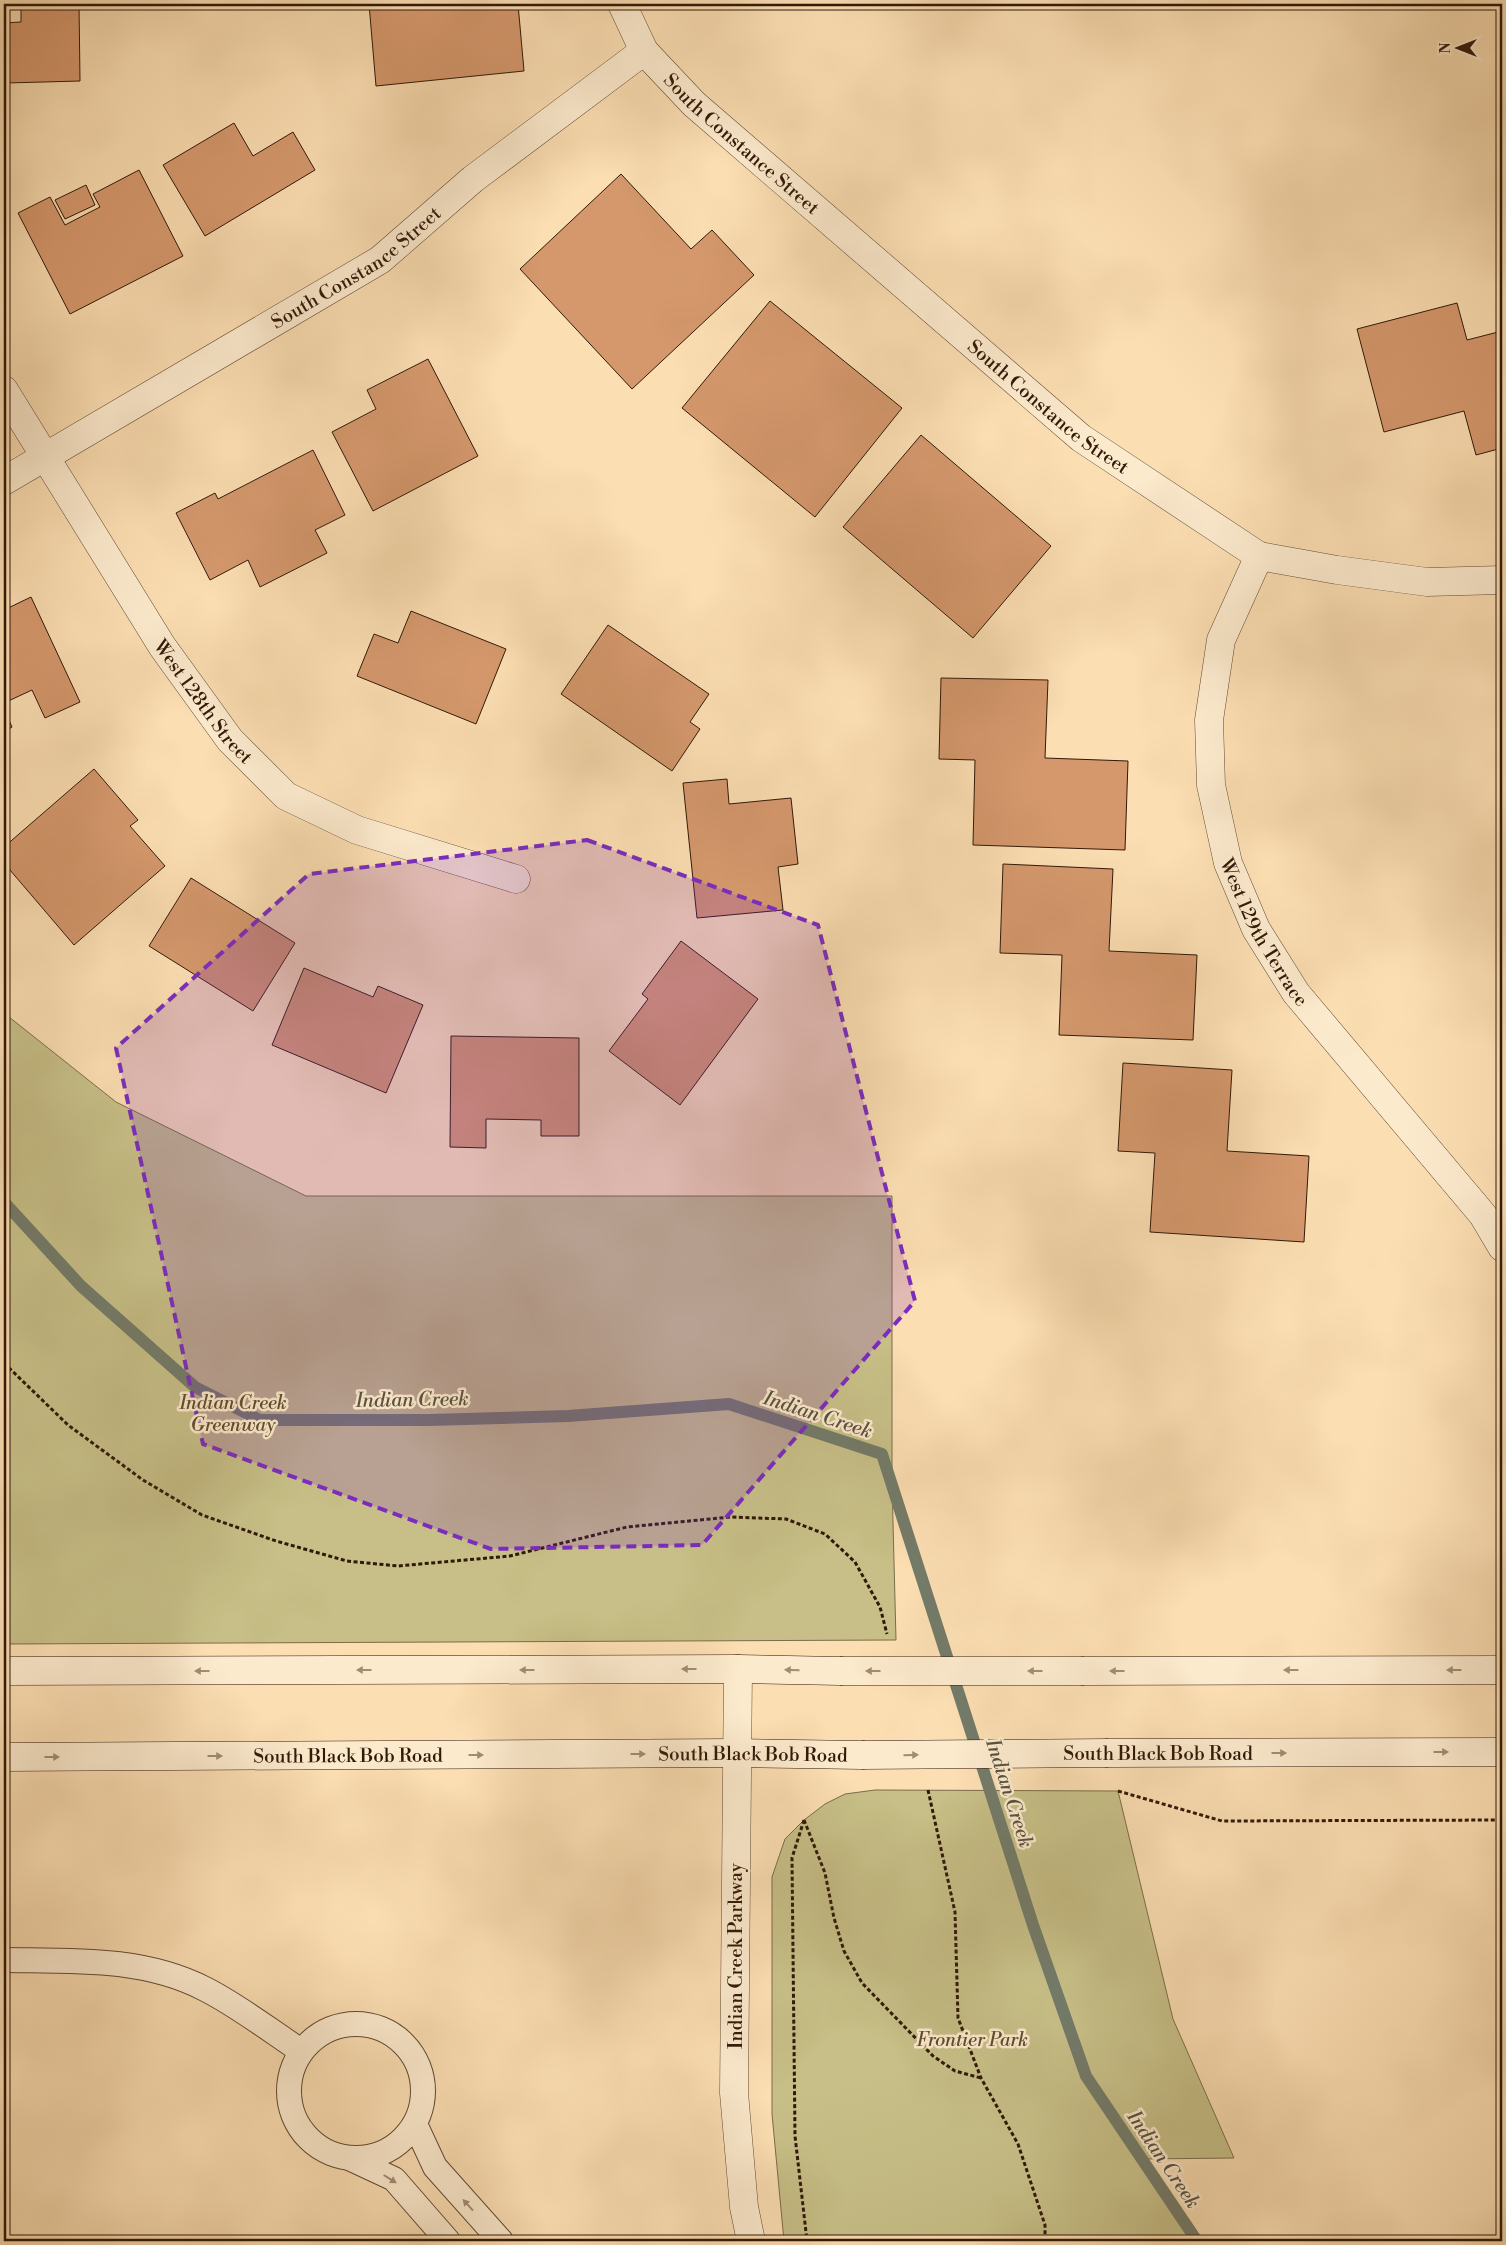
<svg xmlns="http://www.w3.org/2000/svg" width="1506" height="2245" font-family="'Libre Bodoni',serif">
<style>
.green{fill:#c7bf87;stroke:#7c6c48}
.lines{fill:none;stroke-linecap:round;stroke-linejoin:round}
.stream{stroke:#737b69;stroke-width:12}
.building{fill:#d5986d;stroke:#311908}
.service-casing{stroke:#644a32;stroke-width:26}
.minor-casing{stroke:#644a32;stroke-width:29}
.tertiary-casing{stroke:#644a32;stroke-width:29}
.secondary-casing{stroke:#311908;stroke-width:29}
.path{stroke:#311908;stroke-width:3;stroke-dasharray:4 2.5;stroke-linecap:butt}
.service{stroke:#fceacd;stroke-width:24}
.minor{stroke:#fceacd;stroke-width:28}
.tertiary{stroke:#fceacd;stroke-width:28}
.secondary{stroke:#fceacd;stroke-width:28}
.secondary-bridge-casing{stroke:#311908;stroke-width:29;stroke-linecap:butt}
.secondary-bridge{stroke:#fceacd;stroke-width:28}
.oneway{fill:#a18c74}
.marked{fill:#7b2cbf;fill-opacity:0.2;stroke:#7b2cbf;stroke-width:4;stroke-dasharray:10 6;stroke-linejoin:round}
.labels{text-anchor:middle;stroke-width:5;stroke-linejoin:round;paint-order:stroke}
.street-label{font-size:19px;fill:#311908;stroke:#fceacd}
.park-label{font-size:19px;font-style:italic;fill:#5e4b2e;stroke:#fceacd}
.water-label{font-size:20px;font-style:italic;fill:#585240;stroke:#fceacd}
</style>
<rect width="100%" height="100%" fill="#fbdeb2"/>
<filter id="stains"><feTurbulence type="fractalNoise" baseFrequency=".004" numOctaves="4"/><feColorMatrix values="0 0 0 0 .2 0 0 0 0 .09 0 0 0 0 .02 0 0 0 .5 -.17"/></filter>
<radialGradient id="worn" r=".72"><stop offset=".6" stop-color="#630" stop-opacity="0"/><stop offset="1" stop-color="#630" stop-opacity=".3"/></radialGradient>
<g class="green">
<polygon points="4,1013 116,1102 306,1196 892,1196 892,1483 896,1640 4,1644"/>
<polygon points="875,1790 1118,1791 1173,2019 1234,2158 1142,2159 1197,2241 784,2241 772,2114 772,1877 785,1839 804,1820 825,1804 845,1794"/>
</g>
<g class="lines">
<polyline class="stream" points="4,1202 81,1286 195,1387 260,1420 429,1420 568,1416 729,1404 882,1454 1033,1925 1086,2076 1197,2241"/>
</g>
<g class="building">
<polygon points="21,4 79,4 80,81 6,83 4,23 21,22"/>
<polygon points="369,4 518,4 524,71 376,86"/>
<polygon points="234,123 253,156 293,132 315,170 205,236 163,165"/>
<polygon points="139,170 183,256 70,314 18,213 50,197 65,225 100,207 93,194"/>
<polygon points="621,174 691,249 712,230 754,275 632,389 520,269"/>
<polygon points="86,185 95,205 65,219 55,200"/>
<polygon points="770,301 902,408 815,517 682,408"/>
<polygon points="1457,303 1467,340 1502,331 1502,448 1476,455 1464,411 1384,432 1357,329"/>
<polygon points="428,359 478,456 373,511 332,432 376,409 367,390"/>
<polygon points="921,435 1051,546 973,638 843,527"/>
<polygon points="313,450 345,515 315,530 327,553 260,587 248,560 210,580 176,513 215,493 218,499"/>
<polygon points="31,597 80,702 45,718 32,690 4,703 4,610"/>
<polygon points="411,611 506,649 476,724 357,676 374,634 398,643"/>
<polygon points="608,625 709,694 690,722 700,729 672,771 561,694"/>
<polygon points="941,678 1048,680 1045,758 1128,761 1125,850 973,845 975,760 939,759"/>
<polygon points="4,709 12,727 4,732"/>
<polygon points="94,769 138,820 130,826 165,866 74,945 4,863 4,847"/>
<polygon points="727,779 729,804 791,798 798,864 778,867 783,910 697,918 683,783"/>
<polygon points="1003,864 1113,869 1109,951 1197,955 1193,1040 1059,1035 1062,955 1000,953"/>
<polygon points="191,878 295,943 253,1011 149,946"/>
<polygon points="681,941 758,999 680,1105 609,1051 648,999 642,994"/>
<polygon points="304,968 373,997 378,986 423,1005 386,1093 272,1045"/>
<polygon points="451,1036 579,1038 579,1136 541,1136 541,1120 486,1119 486,1148 450,1147"/>
<polygon points="1123,1063 1232,1070 1227,1151 1309,1156 1304,1242 1150,1232 1155,1153 1118,1151"/>
</g>
<g class="lines">
<g class="service-casing">
<g id="service">
<path d="M 4,1960 C 72,1961 143,1957 205,1989 C 237,2005 271,2031 301,2051"/>
<circle cx="356" cy="2091" r="67"/>
<polyline points="415,2124 435,2167 501,2241"/>
<polyline points="349,2158 394,2179 448,2241"/>
</g>
</g>
<g class="minor-casing">
<g id="minor">
<polyline points="622,4 644,51"/>
<path id="s1" d="M 4,390 L 162,646 L 230,740 L 286,796 L 357,830 L 516,879"/>
<path id="s2" d="M 4,481 L 380,260 L 473,179 L 644,51 L 694,104 L 1081,438 L 1259,556 L 1337,570 L 1427,582 L 1502,580"/>
<path id="s3" d="M 1259,556 L 1221,640 L 1209,720 L 1211,785 L 1228,863 L 1256,929 L 1296,993 L 1483,1215 L 1502,1247"/>
</g>
</g>
<g class="tertiary-casing">
<polyline id="tertiary" points="738,1669 734,2093 744,2207 751,2241"/>
</g>
<g class="secondary-casing">
<g id="secondary">
<polyline points="4,1671 738,1669 840,1671"/>
<polyline points="1084,1671 1502,1670"/>
<polyline points="1108,1753 1502,1752"/>
<path id="s4" d="M 4,1757 L 736,1753 L 862,1755"/>
</g>
</g>
<g class="path">
<polyline points="4,1363 68,1425 143,1480 202,1515 276,1541 347,1561 398,1566 510,1556 627,1527 731,1517 786,1519 825,1534 855,1562 880,1607 887,1634"/>
<polyline points="928,1790 955,1912 958,2018 981,2078 1018,2144 1045,2225 1045,2241"/>
<polyline points="1118,1791 1222,1821 1502,1820"/>
<polyline points="804,1820 792,1858 795,2136 807,2241"/>
<polyline points="804,1820 825,1873 834,1918 844,1951 862,1983 933,2056 955,2071 981,2078"/>
</g>
<use href="#service" class="service"/>
<use href="#minor" class="minor"/>
<use href="#tertiary" class="tertiary"/>
<use href="#secondary" class="secondary"/>
<g class="secondary-bridge-casing">
<g id="secondary-bridge">
<polyline points="840,1671 1084,1671"/>
<polyline points="862,1755 1108,1753"/>
</g>
</g>
<use href="#secondary-bridge" class="secondary-bridge"/>
</g>
<defs><path id="oneway-solid" d="M-6-.8H1V-3.2L6.5 0L1 3.2V.8H-6Z" transform="scale(1.25)"/></defs>
<g class="oneway">
<use href="#oneway-solid" transform="translate(689 1669) rotate(180)"/>
<use href="#oneway-solid" transform="translate(364 1670) rotate(180)"/>
<use href="#oneway-solid" transform="translate(527 1670) rotate(180)"/>
<use href="#oneway-solid" transform="translate(792 1670) rotate(-179)"/>
<use href="#oneway-solid" transform="translate(1291 1670) rotate(180)"/>
<use href="#oneway-solid" transform="translate(1454 1670) rotate(180)"/>
<use href="#oneway-solid" transform="translate(202 1671) rotate(180)"/>
<use href="#oneway-solid" transform="translate(873 1671) rotate(180)"/>
<use href="#oneway-solid" transform="translate(1035 1671) rotate(180)"/>
<use href="#oneway-solid" transform="translate(1117 1671) rotate(180)"/>
<use href="#oneway-solid" transform="translate(1441 1752)"/>
<use href="#oneway-solid" transform="translate(1279 1753)"/>
<use href="#oneway-solid" transform="translate(638 1754)"/>
<use href="#oneway-solid" transform="translate(476 1755)"/>
<use href="#oneway-solid" transform="translate(911 1755) rotate(-1)"/>
<use href="#oneway-solid" transform="translate(215 1756)"/>
<use href="#oneway-solid" transform="translate(52 1757)"/>
<use href="#oneway-solid" transform="translate(390 2179) rotate(32)"/>
<use href="#oneway-solid" transform="translate(468 2205) rotate(-132)"/>
</g>
<path class="marked" d="M 587,840 L 818,925 L 915,1301 L 702,1545 L 491,1549 L 203,1444 L 116,1048 L 309,874 Z"/>
<g class="labels">
<g class="street-label">
<text dy="7" stroke="none"><textPath href="#s2" startOffset="908">South Constance Street</textPath></text>
<text dy="7" stroke="none"><textPath href="#s2" startOffset="412">South Constance Street</textPath></text>
<text dy="7" stroke="none"><textPath href="#s2" startOffset="1312">South Constance Street</textPath></text>
<text dy="7" stroke="none"><textPath href="#s1" startOffset="370">West 128th Street</textPath></text>
<text dy="7" stroke="none"><textPath href="#s3" startOffset="396">West 129th Terrace</textPath></text>
<text x="1158" y="1760">South Black Bob Road</text>
<text dy="7" stroke="none"><textPath href="#s4" startOffset="749">South Black Bob Road</textPath></text>
<text dy="7" stroke="none"><textPath href="#s4" startOffset="344">South Black Bob Road</textPath></text>
<text transform="translate(735 1956) rotate(-90)" y="7">Indian Creek Parkway</text>
</g>
<g class="park-label">
<text x="233" y="1409">Indian Creek<tspan x="233" dy="22">Greenway</tspan></text>
<text x="972" y="2046">Frontier Park</text>
</g>
<g class="water-label">
<text transform="translate(412 1399) rotate(-1)" y="7">Indian Creek</text>
<text transform="translate(818 1414) rotate(18)" y="7">Indian Creek</text>
<text transform="translate(1010 1793) rotate(72)" y="7">Indian Creek</text>
<text transform="translate(1164 2159) rotate(56)" y="7">Indian Creek</text>
</g>
</g>
<rect width="1506" height="2245" fill="none" stroke="#fbdeb2" stroke-width="20"/>
<rect x="5" y="5" width="1496" height="2235" fill="none" stroke="#311908" stroke-width="2.5"/>
<rect x="10" y="10" width="1486" height="2225" fill="none" stroke="#311908"/>
<g transform="translate(1458 48) rotate(270)" stroke="#fceacd" stroke-width="4" paint-order="stroke">
<path d="M0-4L9 19L0 12L-9 19Z" fill="#311908"/>
<text y="-8" font-size="14" font-weight="bold" text-anchor="middle" fill="#311908">N</text>
</g>
<rect width="100%" height="100%" filter="url(#stains)"/>
<rect width="100%" height="100%" fill="url(#worn)"/>
</svg>
